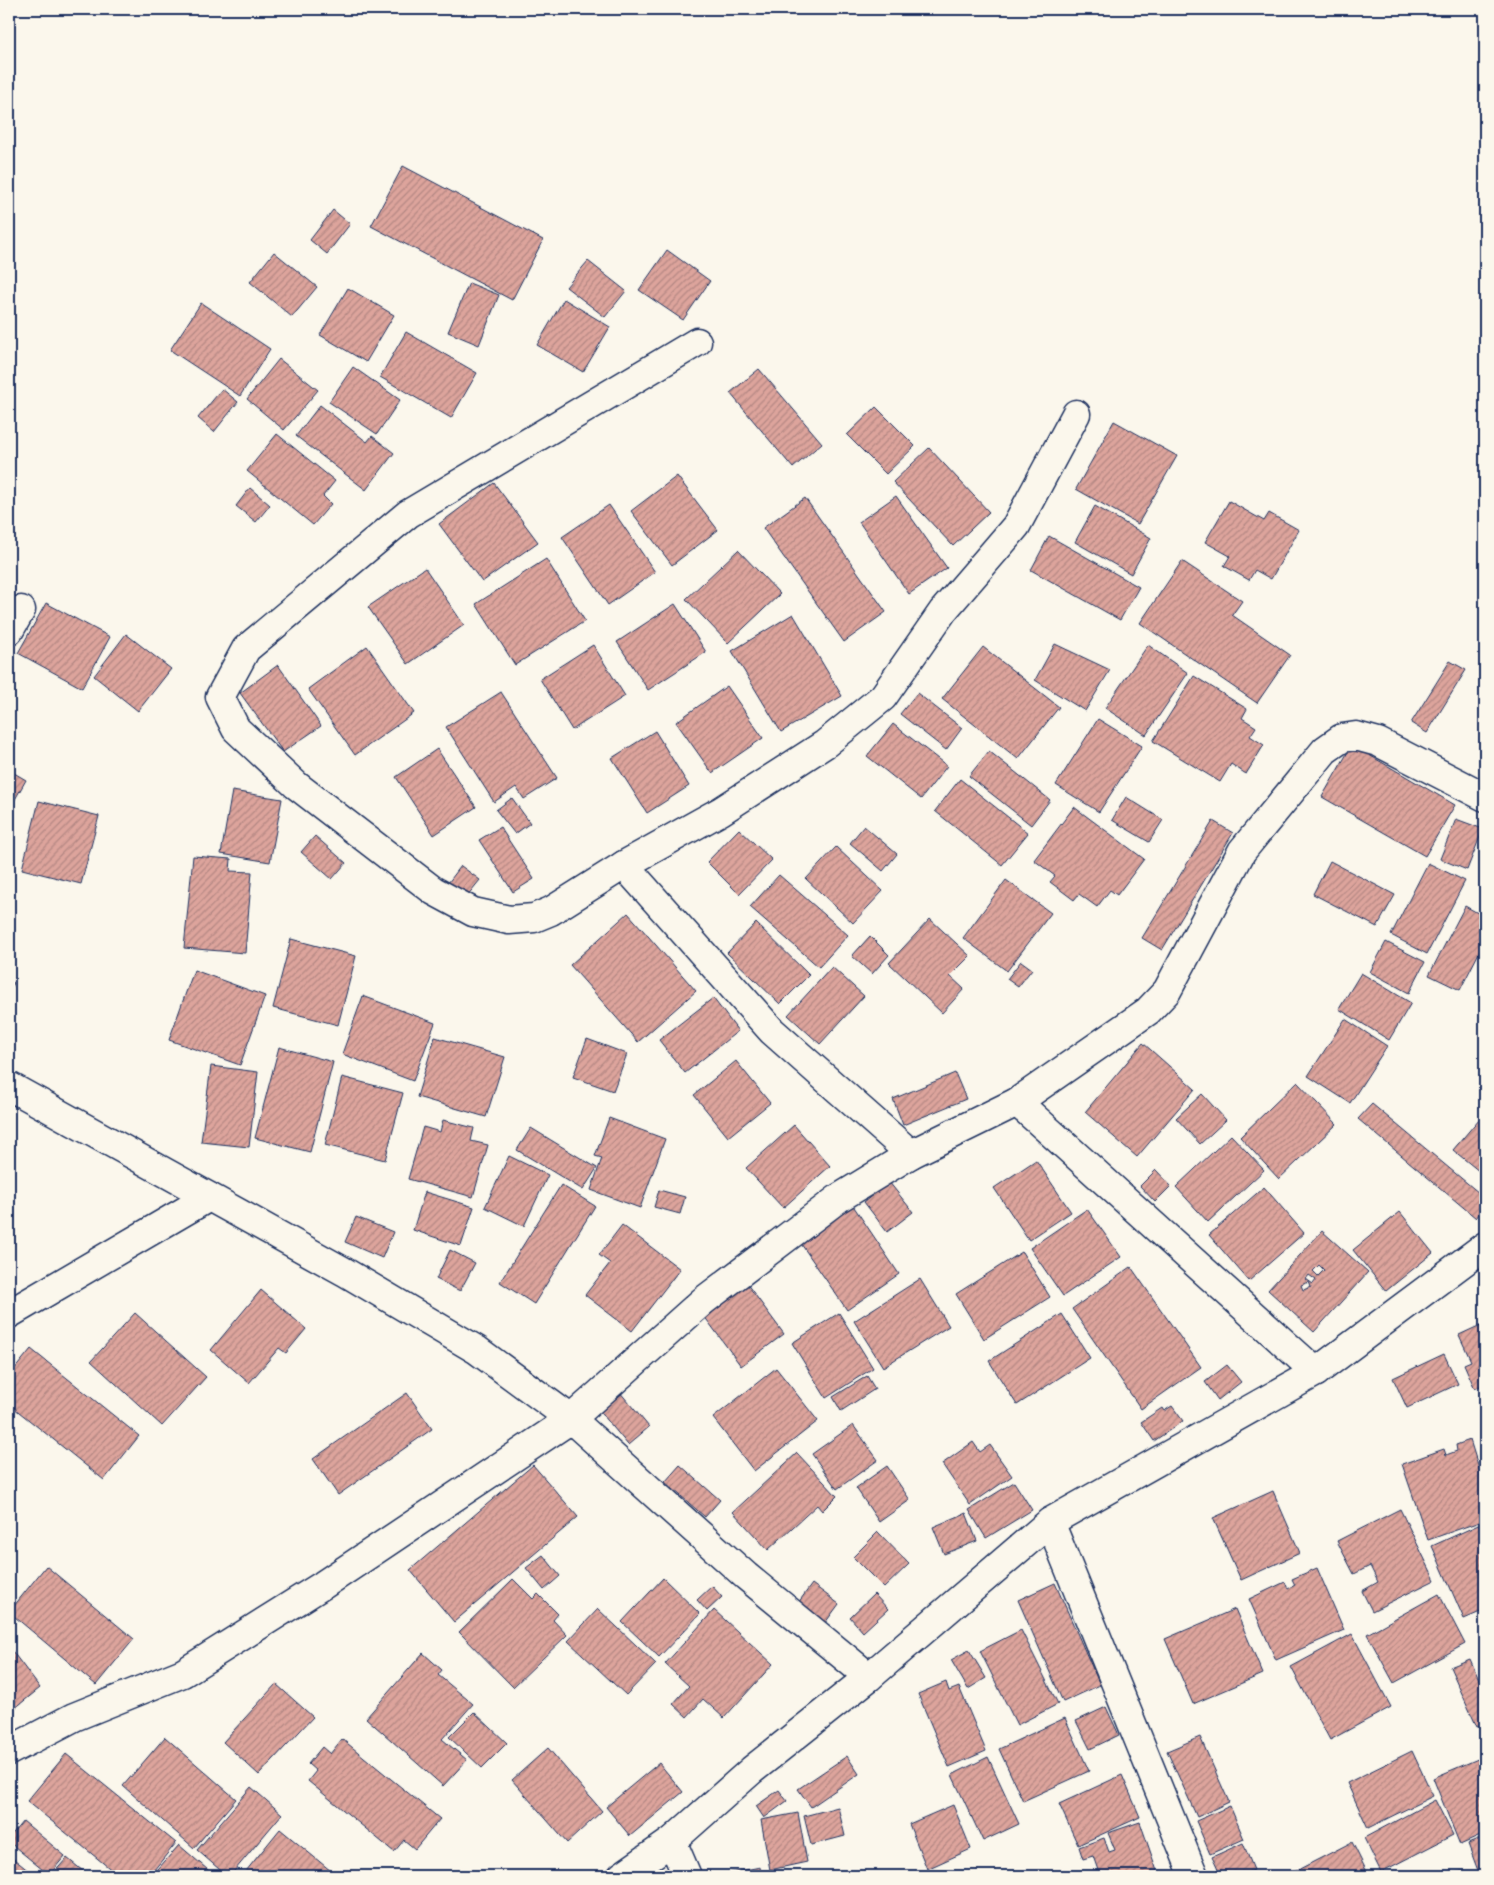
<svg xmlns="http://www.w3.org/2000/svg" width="1494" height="1885" font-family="'Patrick Hand',sans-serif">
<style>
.building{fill:url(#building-hatch);stroke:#1b2f5e;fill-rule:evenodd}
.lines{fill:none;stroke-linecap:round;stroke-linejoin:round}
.street-casing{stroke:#1b2f5e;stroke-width:31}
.street{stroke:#fbf7ec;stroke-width:28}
</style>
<defs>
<pattern id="building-hatch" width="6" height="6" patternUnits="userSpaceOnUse" patternTransform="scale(1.25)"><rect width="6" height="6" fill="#dda49c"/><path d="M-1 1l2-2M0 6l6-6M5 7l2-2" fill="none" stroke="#b28682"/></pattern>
</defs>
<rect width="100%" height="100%" fill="#fbf7ec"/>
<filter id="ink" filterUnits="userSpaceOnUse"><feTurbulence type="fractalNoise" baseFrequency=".02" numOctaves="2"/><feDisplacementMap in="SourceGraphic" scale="10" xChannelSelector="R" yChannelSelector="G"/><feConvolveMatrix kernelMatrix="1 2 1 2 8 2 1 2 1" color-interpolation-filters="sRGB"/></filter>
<g filter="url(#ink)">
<g class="building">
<polygon points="403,166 543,240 512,300 371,226"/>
<polygon points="333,210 350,224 327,254 310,240"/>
<polygon points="667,250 710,281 683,320 639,290"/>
<polygon points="274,252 317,287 292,317 250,282"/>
<polygon points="588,261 626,291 605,317 566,287"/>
<polygon points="469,283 499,295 479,345 448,332"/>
<polygon points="348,288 394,315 366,362 320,335"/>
<polygon points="564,299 610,327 583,372 537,345"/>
<polygon points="201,303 270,349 240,396 170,350"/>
<polygon points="406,332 477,373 451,418 380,377"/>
<polygon points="279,359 318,390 284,430 247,399"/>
<polygon points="353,367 400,400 377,434 329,402"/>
<polygon points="759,369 822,443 793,468 730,393"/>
<polygon points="222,389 238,402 214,432 198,418"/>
<polygon points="320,405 367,442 372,436 394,453 366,490 296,436"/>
<polygon points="876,407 915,446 886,474 847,435"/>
<polygon points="1114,421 1177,456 1138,524 1076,489"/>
<polygon points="277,434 335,481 323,496 331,504 313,525 247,471"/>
<polygon points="929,448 989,512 953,546 893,482"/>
<polygon points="677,476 718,530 672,565 631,511"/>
<polygon points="494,483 538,542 482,582 439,524"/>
<polygon points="250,488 270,505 256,522 236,506"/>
<polygon points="896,496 947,568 909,594 859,522"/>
<polygon points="805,498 886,612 844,642 763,528"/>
<polygon points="1229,501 1264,521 1269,513 1299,530 1271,579 1255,570 1249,580 1224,566 1230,556 1205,542"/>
<polygon points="609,505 655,572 608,605 562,537"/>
<polygon points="1095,506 1151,538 1131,574 1075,542"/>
<polygon points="1049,536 1139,587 1120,620 1031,570"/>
<polygon points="738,550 780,594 728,643 686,599"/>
<polygon points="546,559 585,621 515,665 476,604"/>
<polygon points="1182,561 1242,601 1232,615 1290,655 1257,703 1140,623"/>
<polygon points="425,568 464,625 408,664 368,607"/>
<polygon points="46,603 110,637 82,688 18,653"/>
<polygon points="675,604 706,652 648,690 617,642"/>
<polygon points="793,614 842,696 781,732 732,651"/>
<polygon points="126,634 171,669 138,711 94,676"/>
<polygon points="1055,644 1110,670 1085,711 1035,680"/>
<polygon points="593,645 625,696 572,730 540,679"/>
<polygon points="1148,645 1188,673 1146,735 1105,708"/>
<polygon points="367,646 414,713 355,755 308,689"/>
<polygon points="983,647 1059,707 1018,759 942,699"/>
<polygon points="1450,661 1466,670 1427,733 1411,723"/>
<polygon points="278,665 321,726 283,752 240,693"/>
<polygon points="1194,676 1247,709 1242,718 1256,727 1250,736 1264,745 1246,774 1231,764 1220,782 1153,741"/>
<polygon points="727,686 763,738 712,773 676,722"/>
<polygon points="501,692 557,778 524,799 516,787 494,802 446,727"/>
<polygon points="917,693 962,728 946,750 900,714"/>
<polygon points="1098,719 1142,746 1099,812 1056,785"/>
<polygon points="893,724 947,766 921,799 867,756"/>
<polygon points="655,731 689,786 647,813 612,758"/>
<polygon points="1352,745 1455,805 1425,856 1322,797"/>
<polygon points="437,749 476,807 434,835 396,777"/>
<polygon points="989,751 1050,800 1031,825 969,776"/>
<polygon points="9,770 26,780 9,810"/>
<polygon points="960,779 1028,833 1002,865 935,811"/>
<polygon points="232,791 282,799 270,862 221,854"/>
<polygon points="1126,797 1163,820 1149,842 1112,820"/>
<polygon points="512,798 530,823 515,834 496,810"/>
<polygon points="39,801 99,816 81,884 22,869"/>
<polygon points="1074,807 1144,859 1117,895 1110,890 1097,907 1079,894 1074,900 1050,882 1055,876 1034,860"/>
<polygon points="1456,819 1483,829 1467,870 1440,859"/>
<polygon points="1213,821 1233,833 1162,950 1142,938"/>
<polygon points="864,826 897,854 883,871 850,843"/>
<polygon points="500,827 534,879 513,892 479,840"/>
<polygon points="739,829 772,860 739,894 707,862"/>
<polygon points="315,836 346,863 332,879 301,852"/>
<polygon points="836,847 883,891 853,923 806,879"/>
<polygon points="193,856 231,859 230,871 252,872 245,953 184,948"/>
<polygon points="1330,861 1395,895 1377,927 1313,894"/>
<polygon points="1428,863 1465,881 1427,954 1391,935"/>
<polygon points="461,866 480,880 467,896 448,883"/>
<polygon points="779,875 848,935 819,967 750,907"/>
<polygon points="1006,880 1051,913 1007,971 963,938"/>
<polygon points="1465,906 1485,917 1485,941 1460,990 1429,975"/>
<polygon points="628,913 696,991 638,1042 570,965"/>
<polygon points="930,919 970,956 950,976 964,989 942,1013 889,963"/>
<polygon points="756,923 809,975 780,1004 727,953"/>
<polygon points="870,936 889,955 872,974 852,956"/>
<polygon points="291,939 356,956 338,1025 273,1008"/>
<polygon points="1386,942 1425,962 1409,993 1370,972"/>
<polygon points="1021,961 1032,969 1018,987 1007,979"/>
<polygon points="832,967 864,996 820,1044 788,1015"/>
<polygon points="194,970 265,996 240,1065 169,1040"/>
<polygon points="1361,973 1411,1003 1389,1040 1339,1009"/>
<polygon points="9,980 14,983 9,992"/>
<polygon points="363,996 435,1023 413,1081 342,1054"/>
<polygon points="713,998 738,1031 685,1073 659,1040"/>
<polygon points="1345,1019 1387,1046 1350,1103 1308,1076"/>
<polygon points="435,1037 505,1057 486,1117 417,1097"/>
<polygon points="587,1039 627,1054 613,1091 573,1077"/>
<polygon points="1143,1043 1195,1089 1137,1157 1085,1112"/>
<polygon points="279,1047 333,1062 310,1152 255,1138"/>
<polygon points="736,1061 770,1103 728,1137 694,1095"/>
<polygon points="211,1066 258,1072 249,1147 201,1142"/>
<polygon points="955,1073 966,1099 903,1125 893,1099"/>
<polygon points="342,1077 403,1093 385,1160 325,1145"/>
<polygon points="1297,1082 1337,1124 1279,1179 1240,1137"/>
<polygon points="1202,1094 1226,1120 1200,1144 1176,1118"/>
<polygon points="1372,1104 1485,1198 1485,1207 1476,1218 1358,1119"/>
<polygon points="1485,1112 1485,1176 1453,1150"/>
<polygon points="609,1118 665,1139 640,1208 591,1190 602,1158 595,1156"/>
<polygon points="443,1120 474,1128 471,1141 488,1145 473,1197 408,1179 423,1127 440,1132"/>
<polygon points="794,1125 830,1166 783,1208 746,1168"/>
<polygon points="531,1128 597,1168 583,1190 517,1150"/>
<polygon points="1231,1135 1264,1170 1208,1222 1176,1187"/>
<polygon points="509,1156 548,1175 524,1226 485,1207"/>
<polygon points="1036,1160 1071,1212 1029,1240 994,1188"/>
<polygon points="1156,1170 1171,1186 1155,1202 1140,1186"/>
<polygon points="889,1182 913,1212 887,1232 864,1202"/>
<polygon points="561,1185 595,1206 534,1304 500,1282"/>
<polygon points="1264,1187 1304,1233 1249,1281 1209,1235"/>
<polygon points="659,1190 685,1197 680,1214 654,1207"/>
<polygon points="425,1192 474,1207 461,1246 413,1230"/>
<polygon points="852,1204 899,1274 847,1310 799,1241"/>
<polygon points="1087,1209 1121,1257 1063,1296 1030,1248"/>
<polygon points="1400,1212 1433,1253 1386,1291 1353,1250"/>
<polygon points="356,1217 393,1232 382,1258 345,1242"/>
<polygon points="622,1225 680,1269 632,1331 585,1295 610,1263 599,1255"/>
<path d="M 1322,1231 L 1368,1272 L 1314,1332 L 1268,1290 ZM 1319,1265 L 1324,1270 L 1318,1276 L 1313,1271 ZM 1309,1275 L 1316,1280 L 1313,1284 L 1306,1279 ZM 1309,1282 L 1311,1287 L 1303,1290 L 1301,1285 Z"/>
<polygon points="450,1250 475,1263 460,1291 436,1279"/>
<polygon points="1022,1252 1050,1297 984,1339 956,1294"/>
<polygon points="1131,1267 1201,1367 1141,1409 1072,1309"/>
<polygon points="920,1279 949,1326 883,1367 854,1321"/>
<polygon points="747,1284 784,1334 741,1366 704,1316"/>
<polygon points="261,1290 306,1329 286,1353 279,1348 249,1383 211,1350"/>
<polygon points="135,1313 206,1377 162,1426 91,1361"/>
<polygon points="839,1313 873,1368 826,1398 792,1343"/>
<polygon points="1062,1314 1090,1358 1017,1405 989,1361"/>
<polygon points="1485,1323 1485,1393 1482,1385 1475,1389 1464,1364 1471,1361 1459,1335"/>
<polygon points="31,1349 139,1436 104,1480 9,1404 9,1376"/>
<polygon points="1444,1354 1458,1384 1407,1408 1393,1378"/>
<polygon points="1227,1365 1241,1382 1218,1400 1205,1382"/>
<polygon points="776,1368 818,1421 754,1471 713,1418"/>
<polygon points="867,1376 875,1389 841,1411 833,1397"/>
<polygon points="619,1391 649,1427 628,1445 598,1409"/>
<polygon points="407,1393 432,1429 338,1495 313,1459"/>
<polygon points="1172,1406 1183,1421 1154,1441 1141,1422 1162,1408 1164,1411"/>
<polygon points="1485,1424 1485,1436 1481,1426"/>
<polygon points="853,1425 878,1460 837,1489 812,1454"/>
<polygon points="1470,1440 1485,1488 1485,1520 1428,1540 1402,1464 1444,1449 1446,1455 1457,1451 1456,1445"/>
<polygon points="973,1442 980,1452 990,1445 1012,1476 970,1505 942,1464"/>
<polygon points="797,1453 837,1496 822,1511 817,1505 768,1550 733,1512"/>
<polygon points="533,1465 578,1517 454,1622 410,1570"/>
<polygon points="680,1465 720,1500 705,1517 665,1482"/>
<polygon points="887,1466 910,1500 879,1522 856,1488"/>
<polygon points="1014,1482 1032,1510 986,1538 969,1510"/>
<polygon points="1273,1491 1300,1553 1241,1580 1213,1518"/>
<polygon points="1400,1509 1435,1580 1372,1611 1362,1591 1378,1582 1370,1566 1354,1574 1337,1541"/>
<polygon points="966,1513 977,1541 944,1554 933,1527"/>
<polygon points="1485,1522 1485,1610 1464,1619 1432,1546"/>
<polygon points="878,1532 909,1564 884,1588 853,1557"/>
<polygon points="543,1555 560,1576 544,1590 526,1568"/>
<polygon points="46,1566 134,1639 96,1685 9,1612"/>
<polygon points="1317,1568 1344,1630 1276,1660 1249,1599 1285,1582 1288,1589 1295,1585 1292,1579"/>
<polygon points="663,1578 700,1614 659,1657 622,1622"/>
<polygon points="513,1579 533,1599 538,1594 558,1614 553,1620 567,1635 513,1687 459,1632"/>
<polygon points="1055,1583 1100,1685 1063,1702 1018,1600"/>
<polygon points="812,1584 839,1604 825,1623 798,1603"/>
<polygon points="712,1586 722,1597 707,1611 697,1600"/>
<polygon points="874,1594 888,1609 863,1632 850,1617"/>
<polygon points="1439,1594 1465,1644 1394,1683 1367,1634"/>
<polygon points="598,1609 656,1664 626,1695 568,1641"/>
<polygon points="1235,1609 1263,1674 1193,1704 1165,1639"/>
<polygon points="714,1610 773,1664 724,1718 703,1699 687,1717 673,1704 689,1686 665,1664"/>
<polygon points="1021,1630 1058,1704 1017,1725 980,1651"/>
<polygon points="1352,1634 1391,1707 1330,1740 1291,1667"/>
<polygon points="9,1647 40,1688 9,1713"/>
<polygon points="969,1650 986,1678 968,1689 951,1660"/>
<polygon points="423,1653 442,1670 438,1675 473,1704 442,1739 467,1760 443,1786 366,1718"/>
<polygon points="1470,1659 1485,1693 1485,1724 1477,1727 1450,1667"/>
<polygon points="946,1682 949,1691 959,1687 986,1751 949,1767 918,1694"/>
<polygon points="276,1684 313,1717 259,1775 223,1742"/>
<polygon points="1106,1707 1119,1735 1090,1749 1076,1721"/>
<polygon points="474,1712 507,1743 482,1768 449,1737"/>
<polygon points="1065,1718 1089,1771 1023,1801 999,1749"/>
<polygon points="165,1737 236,1799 194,1848 123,1786"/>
<polygon points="1200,1737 1229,1802 1197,1817 1167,1751"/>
<polygon points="342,1739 440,1819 415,1849 404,1840 394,1852 308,1781 316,1771 308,1764 322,1747 330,1754"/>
<polygon points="548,1748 602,1811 567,1843 512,1780"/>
<polygon points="1412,1751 1433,1796 1368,1828 1347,1783"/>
<polygon points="66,1754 176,1843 149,1876 119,1876 27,1801"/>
<polygon points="847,1756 859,1774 811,1807 798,1789"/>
<polygon points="1485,1756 1485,1834 1460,1845 1433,1778"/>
<polygon points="988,1757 1019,1824 983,1841 952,1775"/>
<polygon points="659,1763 683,1792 630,1836 606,1807"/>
<polygon points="1122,1775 1140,1817 1078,1845 1059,1804"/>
<polygon points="251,1787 282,1814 230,1876 227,1876 197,1850"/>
<polygon points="779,1790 787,1801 764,1818 756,1806"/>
<polygon points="1435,1800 1453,1835 1381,1872 1364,1838"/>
<polygon points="953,1805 971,1849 927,1869 909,1824"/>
<polygon points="1230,1806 1244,1839 1210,1854 1196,1821"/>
<polygon points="838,1807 845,1836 811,1845 804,1816"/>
<polygon points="798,1813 807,1862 770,1870 761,1820"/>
<polygon points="23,1821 65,1856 49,1875 9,1842 9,1838"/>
<polygon points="1140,1822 1157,1871 1143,1876 1100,1876 1093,1856 1083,1859 1079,1847 1104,1838 1109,1852 1115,1850 1108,1833"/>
<polygon points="280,1829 337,1876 242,1876"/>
<polygon points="1485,1837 1485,1876 1480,1876 1468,1844"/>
<polygon points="1352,1842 1369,1876 1286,1876"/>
<polygon points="1243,1843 1254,1870 1240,1876 1221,1876 1212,1857"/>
<polygon points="179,1845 215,1876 152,1876"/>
<polygon points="9,1855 35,1876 9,1876"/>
<polygon points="67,1858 89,1876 51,1876"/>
<polygon points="760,1867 761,1876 716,1876"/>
<polygon points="1462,1871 1463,1876 1440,1876"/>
<polygon points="1164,1872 1166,1876 1154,1876"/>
</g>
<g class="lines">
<g class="street-casing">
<g id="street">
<polyline points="697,342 408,514 246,649 220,697 236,729 296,785 434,891 473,912 509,920 534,918 551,911 624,865 721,811 825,744 883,697 943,611 1016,526 1076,414"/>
<polyline points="9,631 21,610"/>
<polyline points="624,865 772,1031 911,1154"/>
<polyline points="9,1086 345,1272 477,1350 571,1419 746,1576 869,1677"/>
<polyline points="1017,1102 1316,1372"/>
<polyline points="9,1314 209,1197"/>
<polyline points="1050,1522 1194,1876"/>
<polyline points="9,1751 74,1717 183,1673 323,1585 571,1419 703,1301 839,1198 911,1154 1017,1102 1148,1011 1167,991 1242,851 1325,750 1342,738 1356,736 1378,742 1485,797"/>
<polyline points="672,1841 687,1876"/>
<polyline points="622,1876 672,1841 752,1770 869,1677 1050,1522 1316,1372 1485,1246"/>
</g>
</g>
<use href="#street" class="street"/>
</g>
</g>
<rect width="1494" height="1885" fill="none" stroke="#fbf7ec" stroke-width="30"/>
<rect x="15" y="15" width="1464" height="1855" fill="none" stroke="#1b2f5e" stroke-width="2" filter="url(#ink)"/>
</svg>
